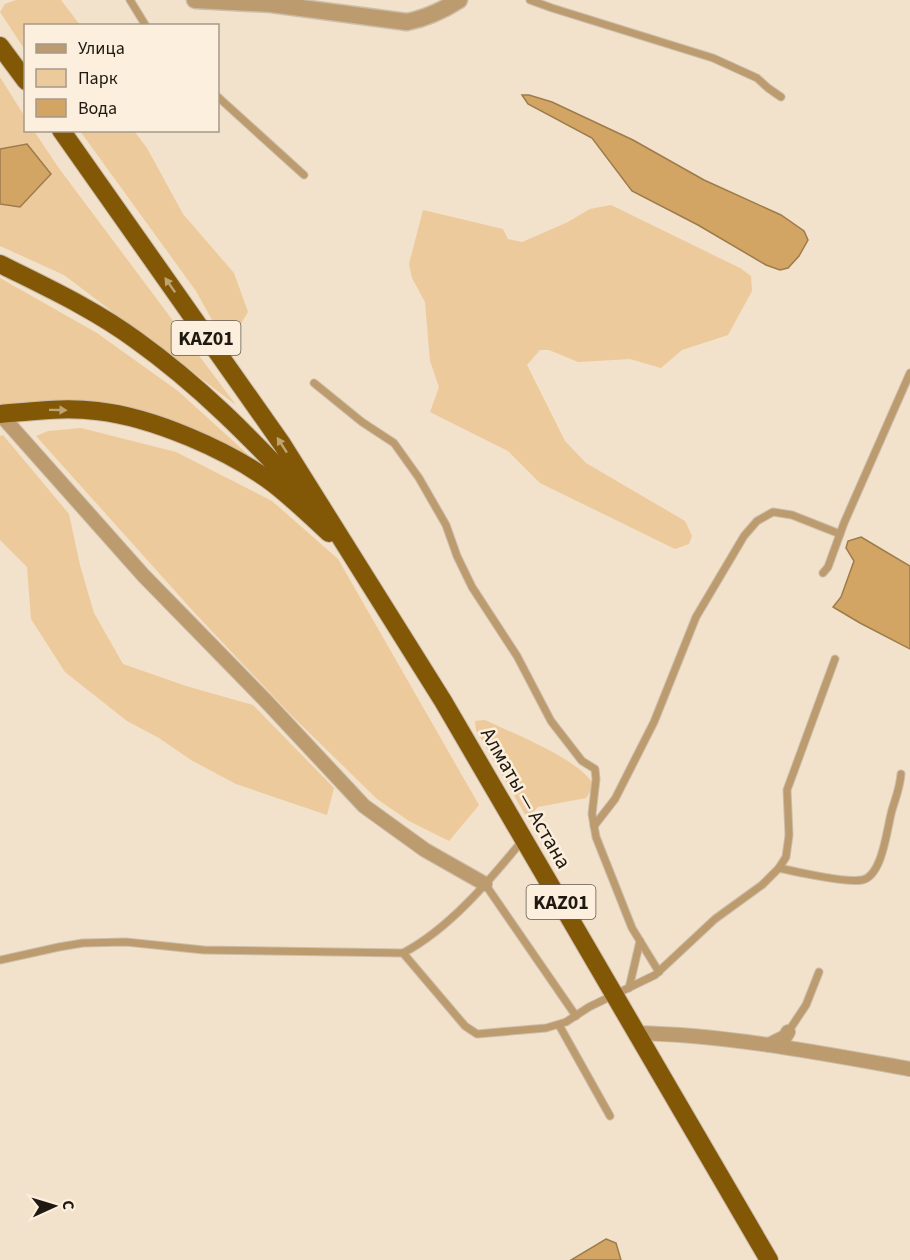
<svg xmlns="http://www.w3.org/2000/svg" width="910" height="1260" font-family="'Source Sans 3',sans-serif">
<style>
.green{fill:#edca9c}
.water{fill:#d3a564;stroke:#9d7b4b;stroke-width:1.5}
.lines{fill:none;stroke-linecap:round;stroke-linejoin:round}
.service-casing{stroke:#ccbdaa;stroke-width:9}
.minor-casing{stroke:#ccbdaa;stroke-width:16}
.tertiary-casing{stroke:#ccbdaa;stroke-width:19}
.trunk-casing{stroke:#ccbdaa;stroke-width:20}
.service{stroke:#bc9b6f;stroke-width:7}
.minor{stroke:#bc9b6f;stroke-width:14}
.tertiary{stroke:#bc9b6f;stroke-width:16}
.trunk{stroke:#825706;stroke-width:18}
.oneway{fill:#bfa372}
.labels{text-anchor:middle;stroke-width:5;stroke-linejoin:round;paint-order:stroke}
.shield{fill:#fcefdd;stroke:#61594e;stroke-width:1.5}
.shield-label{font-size:20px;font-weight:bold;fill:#1f1911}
.street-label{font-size:21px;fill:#1f1911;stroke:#fcefdd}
</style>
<rect width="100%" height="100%" fill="#f2e1cb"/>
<g class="green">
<polygon points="16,0 61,0 80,25 26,26 25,50 0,12 5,4"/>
<polygon points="0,77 25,117 26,130 34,131 58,167 236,405 64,275 0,246 0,204 20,207 27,144 0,149"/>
<polygon points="80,131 134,131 147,148 183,214 234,273 248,312 227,347 196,291"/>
<polygon points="611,205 740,268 751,276 752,291 728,335 682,350 661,368 630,359 578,362 549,350 540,350 527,365 565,441 586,463 685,521 692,536 689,544 675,549 540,483 508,451 430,412 439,387 430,361 425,302 412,278 409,264 423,210 503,229 508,239 522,242 566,223 590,209"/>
<polygon points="0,278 97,333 178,391 274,478 223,445 152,413 101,402 0,408"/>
<polygon points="81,428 176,452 272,501 338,559 479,805 449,841 409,821 377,799 289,713 193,611 36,436 48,431"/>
<polygon points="3,435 69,514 80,565 94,613 123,664 186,686 253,705 334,788 327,815 236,784 191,760 159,738 127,721 65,672 31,619 27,567 0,540 0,436"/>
<path d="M 485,720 C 513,734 581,759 594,786 L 586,798 L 538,807 L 527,818 L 476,730 L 475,721 Z"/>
</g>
<g class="water">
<polygon points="522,95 529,95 552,102 633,140 704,180 781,215 804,231 808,240 799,256 788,268 780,270 766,265 698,225 632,191 592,138 528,104"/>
<polygon points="27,144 51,174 20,207 0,204 0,149"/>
<polygon points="861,537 910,566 910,649 860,623 833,607 841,597 854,561 846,548 848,541"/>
<polygon points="606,1239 616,1243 621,1260 571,1260"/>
</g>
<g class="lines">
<g class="service-casing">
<g id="service">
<polyline points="130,0 146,26"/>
<polyline points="530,0 552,8 713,58 757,78 768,88 781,97"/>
<polyline points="218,97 304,175"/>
<polyline points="314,383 362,422 394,443 419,478 446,525 457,556 472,587 517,656 551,721 582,761 595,769 596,779 592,814 596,837 632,928 659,972"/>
<polyline points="823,573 828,567 844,523 910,373"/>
<polyline points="594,826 615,799 654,722 696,617 744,536 757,521 773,512 792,515 840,534"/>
<path d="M 779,868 C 796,872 847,883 862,880 C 883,876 887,827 892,810 C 896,797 900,787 901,774"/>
<polyline points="485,884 576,1016"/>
<polyline points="403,953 465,1026 477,1034 546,1028 566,1022 589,1007 655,975 715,919 762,885 779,868 786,857 789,835 787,790 835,659"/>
<path d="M 0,960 L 59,947 L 83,943 L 126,942 L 204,950 L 403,953 C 449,929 489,881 522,841"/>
<polyline points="629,988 640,941"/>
<polyline points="559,1025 610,1116"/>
<polyline points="788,1032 806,1005 819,972"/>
</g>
</g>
<g class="minor-casing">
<g id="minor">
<polyline points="0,414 143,575 265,700 364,806 425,850 485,884"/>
<path d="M 637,1033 C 728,1035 820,1053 910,1069"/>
<polyline points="769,1045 785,1037 788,1032"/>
</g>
</g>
<g class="tertiary-casing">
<path id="tertiary" d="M 195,0 L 271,4 L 407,22 C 426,18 442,11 459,0"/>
</g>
<g class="trunk-casing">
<g id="trunk">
<polyline points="0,46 26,81"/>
<polyline points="61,130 282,444 443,701 769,1260"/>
<path d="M 0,264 C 46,287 94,309 136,340 C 199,385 252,439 304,495"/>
<path d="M 0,414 C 32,411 65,407 97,411 C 152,417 229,450 274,484 C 293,499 311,516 329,533"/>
</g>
</g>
<use href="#service" class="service"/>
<use href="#minor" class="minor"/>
<use href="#tertiary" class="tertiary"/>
<use href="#trunk" class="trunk"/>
</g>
<defs><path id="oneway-solid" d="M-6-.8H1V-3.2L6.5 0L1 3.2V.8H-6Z" transform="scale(1.5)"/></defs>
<g class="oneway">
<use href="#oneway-solid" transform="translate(170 285) rotate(-125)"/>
<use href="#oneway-solid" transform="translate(58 410) rotate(1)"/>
<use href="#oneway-solid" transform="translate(282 445) rotate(-123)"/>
</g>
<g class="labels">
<g class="shield">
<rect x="171.5" y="321" width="69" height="34" rx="4.5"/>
<rect x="526.5" y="885" width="69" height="34" rx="4.5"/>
</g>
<g class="shield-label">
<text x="206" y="345">KАZ01</text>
<text x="561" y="909">KАZ01</text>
</g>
<g class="street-label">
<text transform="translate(526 798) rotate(60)" y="7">Алматы — Астана</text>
</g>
</g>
<rect x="24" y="24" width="195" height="108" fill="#fcefdd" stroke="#a4998b" stroke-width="1.5"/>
<rect x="36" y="44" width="30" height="9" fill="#bc9b6f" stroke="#a4998b" stroke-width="1.5"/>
<text x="78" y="54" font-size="18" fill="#1f1911">Улица</text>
<rect x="36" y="69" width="30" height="18" fill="#edca9c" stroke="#a4998b" stroke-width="1.5"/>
<text x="78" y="84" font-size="18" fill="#1f1911">Парк</text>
<rect x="36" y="99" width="30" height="18" fill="#d3a564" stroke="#a4998b" stroke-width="1.5"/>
<text x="78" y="114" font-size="18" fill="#1f1911">Вода</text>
<g transform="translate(54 1206) rotate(86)" stroke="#fcefdd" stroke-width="4.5" paint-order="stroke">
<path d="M0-4.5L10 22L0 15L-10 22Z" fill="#1f1911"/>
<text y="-9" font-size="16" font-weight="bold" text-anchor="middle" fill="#1f1911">С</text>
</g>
</svg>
